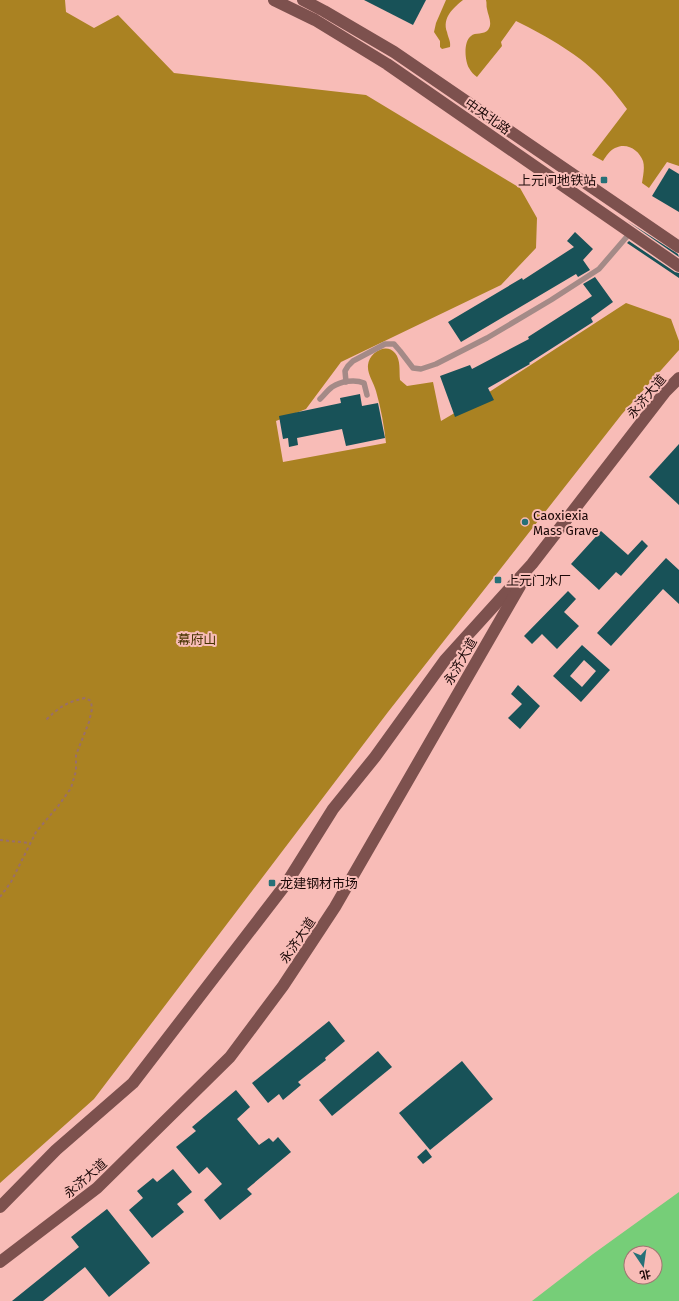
<svg xmlns="http://www.w3.org/2000/svg" width="679" height="1301" font-family="'Fira Sans','Noto Sans SC',sans-serif">
<style>
.forest{fill:#aa8222}
.water{fill:#76ce78;fill-rule:evenodd}
.building{fill:#185258;fill-rule:evenodd}
.lines{fill:none;stroke-linecap:round;stroke-linejoin:round}
.path{stroke:#996e6b;stroke-width:2;stroke-dasharray:3 3;stroke-linecap:butt}
.service{stroke:#a48a87;stroke-width:5.5}
.primary{stroke:#7d514e;stroke-width:12}
.poi-dot{fill:#267077;stroke:#f8bcb7;stroke-width:1.5}
.labels{text-anchor:middle;stroke-width:4;stroke-linejoin:round;paint-order:stroke}
.street-label{font-size:13px;fill:#1b0807;stroke:#f8bcb7}
.poi-label{font-size:13px;fill:#1b0807;stroke:#f8bcb7;text-anchor:start}
.park-label{font-size:13px;fill:#473300;stroke:#f8bcb7}
</style>
<rect width="100%" height="100%" fill="#f8bcb7"/>
<g class="forest">
<path d="M 0,0 L 65,0 L 66,12 L 94,28 L 118,15 L 174,73 L 366,95 L 520,188 L 537,218 L 536,248 L 501,285 L 341,362 L 306,409 L 276,421 L 283,462 L 386,443 C 384,426 381,408 376,391 C 374,383 367,374 368,365 C 369,353 386,342 395,353 C 401,360 399,371 400,380 L 407,386 L 433,382 L 441,421 L 480,398 L 626,303 L 671,319 L 679,341 L 679,350 L 622,414 L 388,712 L 94,1099 L 0,1183 Z"/>
<path d="M 446,0 L 463,0 C 453,8 442,18 447,32 C 448,38 451,41 450,47 L 442,49 L 440,47 L 440,41 L 434,32 L 436,23 Z"/>
<path d="M 486,0 L 679,0 L 679,166 L 667,162 L 649,188 L 642,183 C 643,176 645,168 643,161 C 639,150 627,142 615,148 C 610,150 606,156 603,161 L 592,155 L 627,109 C 620,100 613,90 605,82 C 581,55 548,37 516,21 L 501,42 L 502,46 L 477,77 C 474,75 471,72 469,68 C 465,61 463,42 471,36 C 475,32 484,35 488,30 C 493,23 488,16 487,9 C 486,6 487,3 486,0 Z"/>
</g>
<path class="water" d="M 679,1192 L 679,1301 L 532,1301 L 593,1254 ZM 631,1253 L 655,1253 L 655,1277 L 631,1277 Z"/>
<g class="building">
<polygon points="364,0 426,0 413,25"/>
<polygon points="669,168 679,174 679,212 652,196"/>
<polygon points="627,221 678,254 679,257"/>
<polygon points="575,232 593,249 583,260 590,270 578,277 576,274 461,342 448,322 522,278 523,280 574,247 567,241"/>
<polygon points="629,241 675,272 679,273 679,278 627,243"/>
<polygon points="595,277 613,302 591,318 593,322 529,363 530,364 488,388 494,400 455,417 440,376 470,365 472,369 529,339 528,337 592,296 583,284"/>
<polygon points="360,394 362,406 378,403 385,438 346,446 342,429 297,438 298,445 289,447 288,438 283,439 279,416 341,403 340,398"/>
<polygon points="679,444 679,505 649,477"/>
<polygon points="601,531 628,555 642,540 648,546 621,576 616,572 599,590 571,564"/>
<polygon points="666,558 679,570 679,604 663,589 611,646 597,633"/>
<polygon points="568,591 576,599 564,612 579,626 557,649 542,634 532,644 524,636"/>
<path d="M 582,645 L 610,670 L 581,702 L 553,676 ZM 584,660 L 596,671 L 582,687 L 570,676 Z"/>
<polygon points="518,685 540,706 520,729 508,718 522,704 511,694"/>
<polygon points="329,1021 345,1041 325,1058 326,1060 298,1082 301,1085 283,1100 279,1094 268,1103 252,1083"/>
<polygon points="378,1051 392,1067 332,1116 319,1100"/>
<polygon points="462,1061 493,1099 430,1150 399,1113"/>
<polygon points="236,1090 250,1107 237,1119 259,1145 269,1138 273,1142 278,1137 291,1152 247,1189 252,1194 220,1220 204,1200 222,1184 207,1167 199,1174 176,1147 196,1131 192,1127"/>
<polygon points="426,1149 432,1157 423,1164 417,1157"/>
<polygon points="173,1169 192,1192 177,1204 184,1212 152,1238 129,1210 143,1198 137,1191 153,1178 157,1182"/>
<polygon points="107,1209 150,1263 109,1297 85,1267 43,1301 12,1301 79,1247 71,1237"/>
</g>
<g class="lines">
<g class="path">
<polyline points="0,840 30,843"/>
<path d="M 0,897 L 11,882 L 36,832 L 59,805 L 71,788 L 76,771 L 76,755 L 89,722 L 92,709 L 91,701 L 85,698 C 67,702 59,707 46,720"/>
</g>
<g class="service">
<polyline points="346,382 345,371 348,366 353,361 385,344 394,344 400,351 413,368 421,369 436,364 487,338 551,300 599,269 630,233"/>
<path d="M 320,399 C 324,395 328,390 332,387 C 341,381 355,379 364,383 L 367,395"/>
</g>
<g class="primary">
<polyline points="274,0 315,20 387,64 679,266"/>
<polyline points="303,0 324,11 394,52 679,247"/>
<polyline points="0,1207 56,1150 133,1083 286,884 333,809 375,757 445,660 532,564 665,392 679,378"/>
<polyline points="0,1262 97,1188 230,1057 283,986 335,907 520,586"/>
</g>
</g>
<g class="poi-dot">
<rect x="600" y="176" width="8" height="8" rx="2"/>
<circle cx="525" cy="522" r="4"/>
<rect x="494" y="576" width="8" height="8" rx="2"/>
<rect x="268" y="879" width="8" height="8" rx="2"/>
</g>
<g class="labels">
<g class="street-label">
<text transform="translate(488 116) rotate(35)" y="5">中央北路</text>
<text transform="translate(646 396) rotate(-50)" y="5">永济大道</text>
<text transform="translate(460 661) rotate(-60)" y="5">永济大道</text>
<text transform="translate(297 940) rotate(-56)" y="5">永济大道</text>
<text transform="translate(85 1178) rotate(-41)" y="5">永济大道</text>
</g>
<g class="poi-label">
<text x="596" y="185" text-anchor="end">上元门地铁站</text>
<text x="533" y="520">Caoxiexia<tspan x="533" dy="15">Mass Grave</tspan></text>
<text x="506" y="585">上元门水厂</text>
<text x="280" y="888">龙建钢材市场</text>
</g>
<g class="park-label">
<text x="197" y="644">幕府山</text>
</g>
</g>
<g transform="translate(643 1265) rotate(167)"><circle r="19" fill="#f8bcb7" stroke="#a07471"/>
<path d="M0-3L7 15L0 10L-7 15Z" fill="#267077"/>
<text y="-6" font-size="11" font-weight="bold" text-anchor="middle" fill="#1b0807">北</text>
</g>
</svg>
